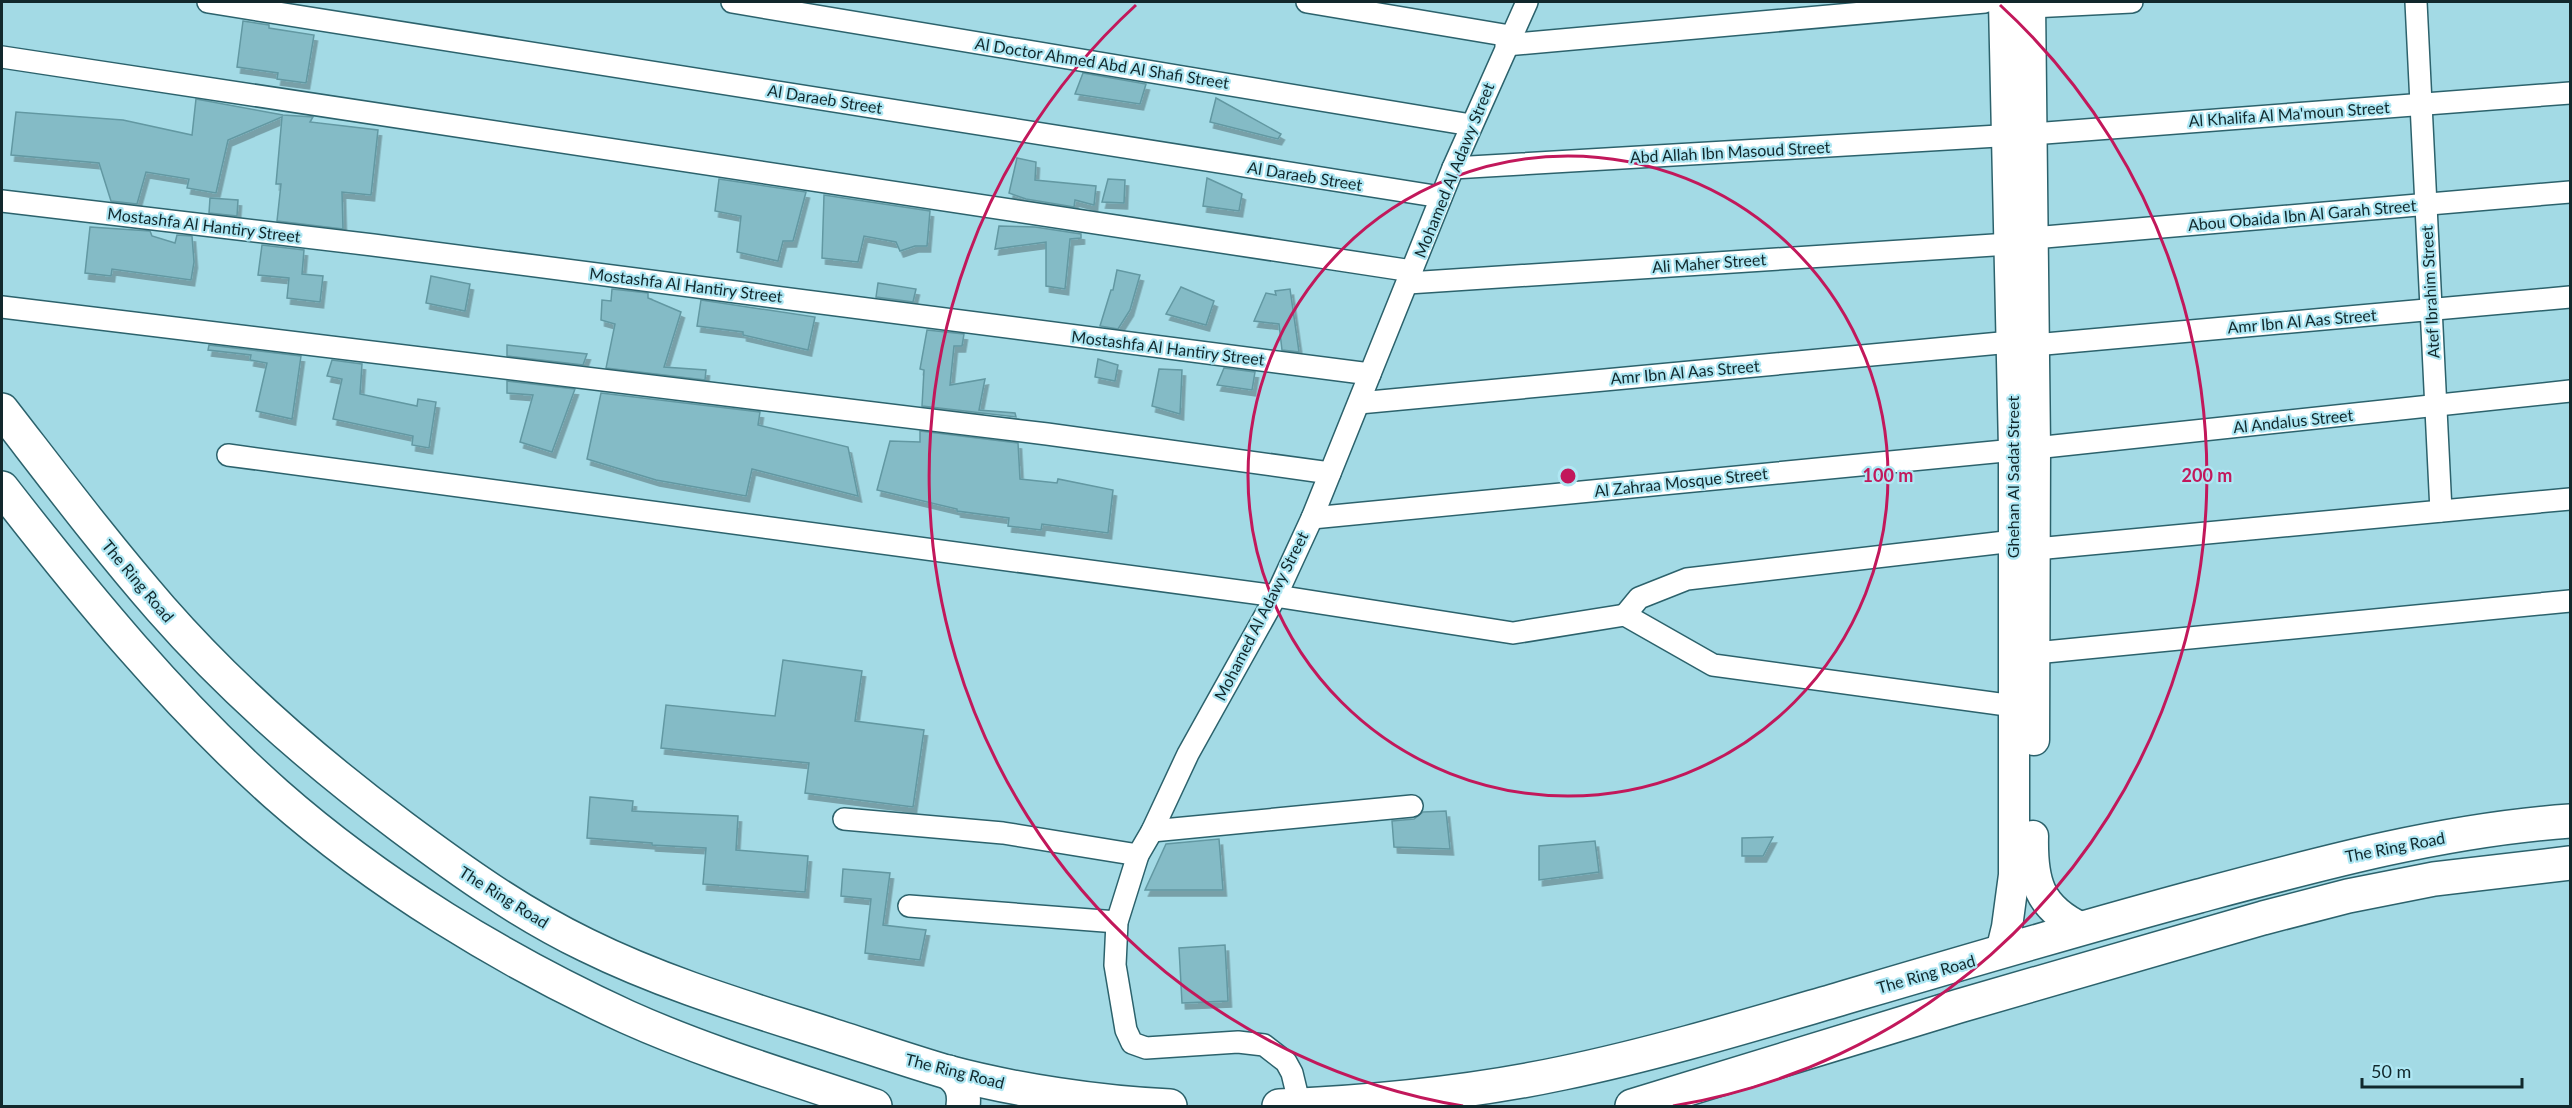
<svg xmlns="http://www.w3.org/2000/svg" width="2572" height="1108" font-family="Lato,sans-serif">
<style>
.building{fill:#84bbc6;stroke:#6298a2;stroke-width:1.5;filter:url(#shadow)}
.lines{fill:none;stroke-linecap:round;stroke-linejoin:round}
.street-casing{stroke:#2c626c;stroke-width:24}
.secondary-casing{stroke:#2c626c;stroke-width:33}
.highway-casing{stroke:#2c626c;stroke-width:36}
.street{stroke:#fff;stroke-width:21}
.secondary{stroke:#fff;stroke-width:30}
.highway{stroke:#fff;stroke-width:33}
.ring{fill:none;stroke:#c2185b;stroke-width:3}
.labels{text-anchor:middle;stroke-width:4.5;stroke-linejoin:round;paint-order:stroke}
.street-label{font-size:16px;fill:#11282c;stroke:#afe7f3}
.centre{fill:#c2185b;stroke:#afe7f3;stroke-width:3}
.ring-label{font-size:18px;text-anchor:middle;font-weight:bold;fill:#c2185b;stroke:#afe7f3;stroke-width:4.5;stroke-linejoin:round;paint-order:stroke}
</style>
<defs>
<filter id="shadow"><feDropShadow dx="3.5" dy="6" stdDeviation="0" flood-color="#0004"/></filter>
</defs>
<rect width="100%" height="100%" fill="#a3dae5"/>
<g class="building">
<polygon points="243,21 269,25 269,28 314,35 306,83 277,79 278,73 237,67"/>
<polygon points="1083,73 1146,84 1140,104 1075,94"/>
<polygon points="1216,98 1281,134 1278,139 1210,122"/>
<polygon points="196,99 283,115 313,117 310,122 378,130 371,195 342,192 343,229 277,221 281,184 276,184 282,117 228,140 216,193 187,188 189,179 146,172 137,204 111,201 99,163 11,155 16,112 123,120 192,135"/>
<polygon points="1017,158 1036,162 1035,180 1096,186 1094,205 1075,200 1074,207 1026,199 1009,193"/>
<polygon points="1207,178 1242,194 1239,211 1203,206"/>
<polygon points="719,179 806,192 793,241 783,241 778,261 737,252 741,216 715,211"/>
<polygon points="1108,179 1125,180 1124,203 1102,202"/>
<polygon points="824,195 930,211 927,246 915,246 900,251 896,242 864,236 858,262 822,258"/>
<polygon points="210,198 238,200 237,216 209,213"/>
<polygon points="999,226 1035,227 1081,234 1081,238 1070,239 1065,289 1046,286 1046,242 995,249"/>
<polygon points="90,227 150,231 152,236 175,243 177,235 192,236 194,262 191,280 112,269 111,276 85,273"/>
<polygon points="262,245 304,250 302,274 323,276 320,302 287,298 289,278 258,275"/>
<polygon points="1117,270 1140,275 1130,310 1118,329 1100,326 1111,290 1113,290"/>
<polygon points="431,276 470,284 465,311 426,303"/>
<polygon points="878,283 916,289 913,302 876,297"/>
<polygon points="1181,287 1214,301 1206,325 1166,314"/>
<polygon points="612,289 648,293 648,298 681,312 664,367 706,370 705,380 606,368 615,324 601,320 602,300 611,301"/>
<polygon points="1290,289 1299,352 1282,350 1279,324 1254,321 1266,293 1276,295 1275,291"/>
<polygon points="701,300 815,317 808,350 743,335 743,332 697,326"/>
<polygon points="927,330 964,334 962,346 954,346 950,385 985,379 979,410 1015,413 1016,417 922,406 924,370 920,369"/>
<polygon points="209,345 301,356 292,419 256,411 267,363 250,360 251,355 208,350"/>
<polygon points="507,345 587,354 583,365 507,356"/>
<polygon points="1098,359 1118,365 1115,381 1095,377"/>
<polygon points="332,360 362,364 360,394 417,406 418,399 436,402 429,448 412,445 413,436 333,419 342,379 327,376"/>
<polygon points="1224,368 1255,372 1252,390 1217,385"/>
<polygon points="1159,369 1182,370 1180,414 1152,406"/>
<polygon points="507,381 575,389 552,452 520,442 533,395 507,393"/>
<polygon points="601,393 760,412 758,425 848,447 858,496 752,469 746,496 656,480 587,459"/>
<polygon points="920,431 1018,443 1020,479 1057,483 1058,479 1113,490 1108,533 1042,524 1041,530 1008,526 1009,518 957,511 957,509 877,490 890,441 920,442"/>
<polygon points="783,660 862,671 855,721 924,730 913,807 805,793 809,763 661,748 666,705 775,716"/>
<polygon points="590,797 633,801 632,811 738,816 736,850 808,856 805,892 703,884 706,848 652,845 652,843 587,838"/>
<polygon points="1446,811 1450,849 1394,847 1392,821 1414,819 1423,812"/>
<polygon points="1773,837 1763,856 1742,856 1742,838"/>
<polygon points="1219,839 1223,890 1145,890 1166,844"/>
<polygon points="1595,841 1599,872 1539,880 1539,846"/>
<polygon points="843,869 890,873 883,925 926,930 920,960 865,953 871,899 841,896"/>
<polygon points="1225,945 1228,1001 1182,1003 1179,948"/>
</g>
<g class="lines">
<g class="street-casing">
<g id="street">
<polyline points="208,2 1441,197"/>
<polyline points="732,2 1471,125"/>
<polyline points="1307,2 1510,36"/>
<polyline points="2416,2 2441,511"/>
<polyline points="2030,7 2132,2"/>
<polyline points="1506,45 1985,2"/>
<polyline points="2,57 1412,271"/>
<polyline points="1453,168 2032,134 2570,93"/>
<polyline points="2,201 373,245 1370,374"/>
<polyline points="2033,238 2570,192"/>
<polyline points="1408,283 2009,244"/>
<polyline points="2,307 1047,434 1330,473"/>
<polyline points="2034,345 2570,297"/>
<polyline points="1359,403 2011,342"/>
<polyline points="228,455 1276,596 1513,633 1625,615 1713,665 2014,706"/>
<polyline points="1312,518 2035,448 2570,391"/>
<polyline points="2036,549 2570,499"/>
<polyline points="1625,615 1639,598 1687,579 2014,541"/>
<polyline points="2035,653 2570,601"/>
<polyline points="844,819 1003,833 1138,855"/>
<polyline points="1152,831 1412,806"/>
<polyline points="909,906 1117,922"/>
<polyline points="1300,1106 1292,1073 1286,1062 1264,1045 1238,1042 1146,1048 1132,1043 1126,1030 1115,965 1117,922 1138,855 1152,831 1188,754 1276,596 1312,518 1453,168 1527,2"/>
</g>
</g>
<g class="secondary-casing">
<g id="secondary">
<polyline points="2030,2 2035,448 2034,740"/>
<path d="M 2033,836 C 2032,881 2038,907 2082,928"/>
<polyline points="2001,952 2007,927 2014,875 2014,449 2004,2"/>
</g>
</g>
<g class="highway-casing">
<g id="highway">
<path d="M 2,410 C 54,477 105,545 161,609 C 233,691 315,762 402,827 C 461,871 520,913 586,945 C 663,983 744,1007 825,1033 C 866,1046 906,1060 947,1072 C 1014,1090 1100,1103 1170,1106"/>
<path d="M 2,488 C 86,596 173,702 276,794 C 378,884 503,960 627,1017 C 707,1053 792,1078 875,1106"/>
<path d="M 948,1072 C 961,1081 965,1091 963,1106"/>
<path d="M 1279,1106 C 1374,1102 1469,1093 1563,1073 C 1654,1054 1744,1027 1833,1001 C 1955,965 2076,929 2199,896 C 2322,863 2443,830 2570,821"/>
<polyline points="1632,1106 1959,1006 2263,918 2348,896 2434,879 2570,863"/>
</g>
</g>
<use href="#street" class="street"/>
<use href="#secondary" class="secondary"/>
<use href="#highway" class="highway"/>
</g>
<g class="ring">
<circle cx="1568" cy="476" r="320"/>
<path d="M1463 1106A639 639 0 0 1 1136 5M2000 5A639 639 0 0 1 1673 1106"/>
</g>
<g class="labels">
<g class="street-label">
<text transform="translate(1102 63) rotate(9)" y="6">Al Doctor Ahmed Abd Al Shafi Street</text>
<text transform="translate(825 99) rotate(9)" y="6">Al Daraeb Street</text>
<text transform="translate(2289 114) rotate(-4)" y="6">Al Khalifa Al Ma'moun Street</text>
<text transform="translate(1730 152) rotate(-3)" y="6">Abd Allah Ibn Masoud Street</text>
<text transform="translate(1454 170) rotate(-68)" y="6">Mohamed Al Adawy Street</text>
<text transform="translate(1305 176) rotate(9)" y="6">Al Daraeb Street</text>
<text transform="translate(2302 215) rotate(-5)" y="6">Abou Obaida Ibn Al Garah Street</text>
<text transform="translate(204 225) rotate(7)" y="6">Mostashfa Al Hantiry Street</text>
<text transform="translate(1709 263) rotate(-4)" y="6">Ali Maher Street</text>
<text transform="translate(686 285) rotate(7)" y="6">Mostashfa Al Hantiry Street</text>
<text transform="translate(2430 292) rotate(-93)" y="6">Atef Ibrahim Street</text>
<text transform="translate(2302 321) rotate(-5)" y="6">Amr Ibn Al Aas Street</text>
<text transform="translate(1168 348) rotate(7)" y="6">Mostashfa Al Hantiry Street</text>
<text transform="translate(1685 372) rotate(-5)" y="6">Amr Ibn Al Aas Street</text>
<text transform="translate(2293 421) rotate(-6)" y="6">Al Andalus Street</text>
<text transform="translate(2013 477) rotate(-90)" y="6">Ghehan Al Sadat Street</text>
<text transform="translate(1681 482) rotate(-6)" y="6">Al Zahraa Mosque Street</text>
<text transform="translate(138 581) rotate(50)" y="6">The Ring Road</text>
<text transform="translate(1261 616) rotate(-63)" y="6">Mohamed Al Adawy Street</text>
<text transform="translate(2395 847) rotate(-11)" y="6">The Ring Road</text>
<text transform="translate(504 897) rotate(32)" y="6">The Ring Road</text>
<text transform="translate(1926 974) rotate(-16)" y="6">The Ring Road</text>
<text transform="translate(955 1071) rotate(14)" y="6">The Ring Road</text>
</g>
</g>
<circle cx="1568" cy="476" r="9" class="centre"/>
<g class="ring-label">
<text x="1888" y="482">100 m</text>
<text x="2207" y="482">200 m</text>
</g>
<rect width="2572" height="1108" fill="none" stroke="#11282c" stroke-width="6"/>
<path d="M2362 1078v9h160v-9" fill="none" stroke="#11282c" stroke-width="3"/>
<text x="2371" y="1078" font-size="18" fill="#11282c" stroke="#afe7f3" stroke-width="4.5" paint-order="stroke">50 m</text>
</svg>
